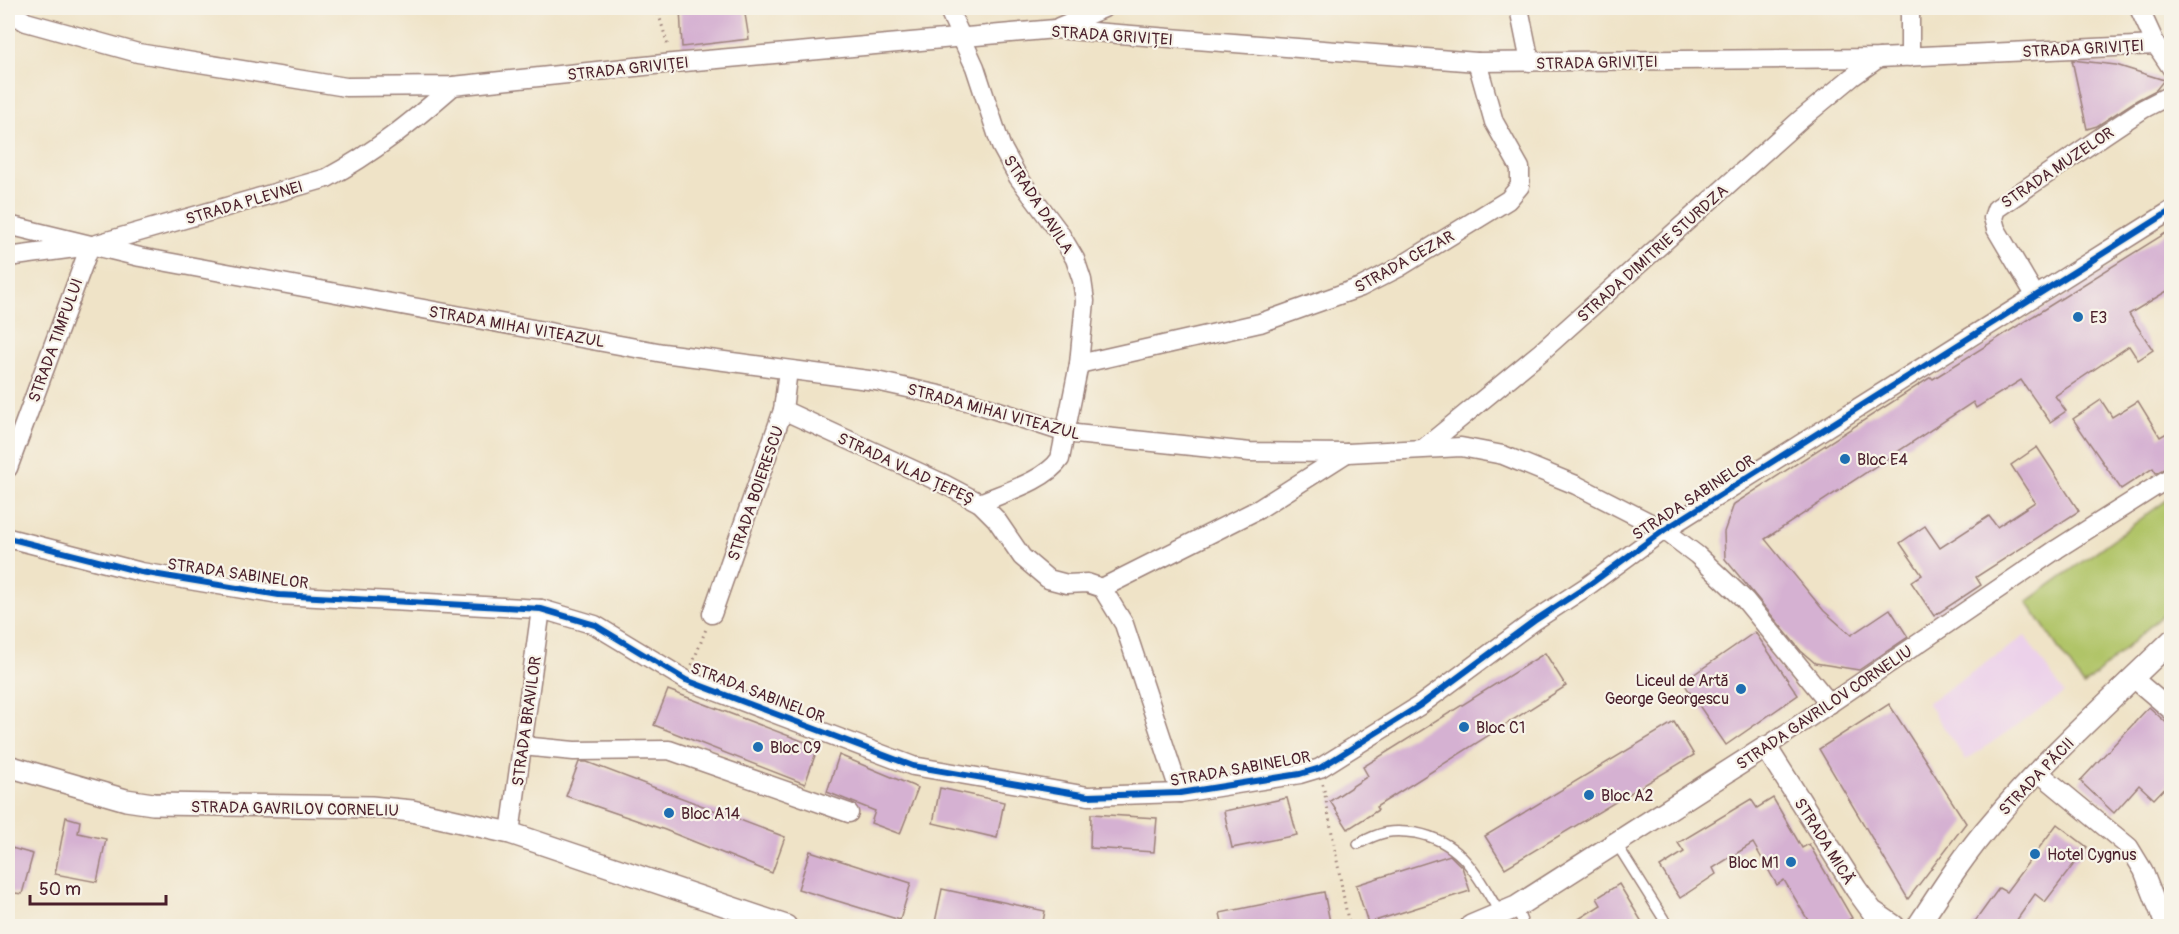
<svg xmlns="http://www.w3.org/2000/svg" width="2179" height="934" font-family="Pangolin,sans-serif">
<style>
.built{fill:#ecd1ea}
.green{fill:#b0c468;stroke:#7d724a;stroke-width:1.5}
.building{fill:#d5b1d2}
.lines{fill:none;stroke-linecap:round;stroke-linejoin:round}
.service-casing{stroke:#9c8179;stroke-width:12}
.minor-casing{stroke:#9c8179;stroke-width:21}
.tertiary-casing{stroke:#9c8179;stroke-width:24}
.path{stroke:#9c8179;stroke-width:3;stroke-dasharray:1.5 4.5;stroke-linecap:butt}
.service{stroke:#fff;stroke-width:9}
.minor{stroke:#fff;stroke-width:18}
.tertiary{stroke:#fff;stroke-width:21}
.cycleway-casing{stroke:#f7f3e8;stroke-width:10}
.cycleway{stroke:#0057b8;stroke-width:6}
.poi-dot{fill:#1f6fb2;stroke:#f7f3e8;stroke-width:2}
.labels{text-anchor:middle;stroke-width:4.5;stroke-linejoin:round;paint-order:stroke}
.street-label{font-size:16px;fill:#4a1f2b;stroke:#f7f3e8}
.poi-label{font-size:16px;fill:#4a1f2b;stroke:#f7f3e8;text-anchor:start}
</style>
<rect width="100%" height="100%" fill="#f7f3e8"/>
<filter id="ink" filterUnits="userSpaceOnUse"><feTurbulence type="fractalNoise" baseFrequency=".0167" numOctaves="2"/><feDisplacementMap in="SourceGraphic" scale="12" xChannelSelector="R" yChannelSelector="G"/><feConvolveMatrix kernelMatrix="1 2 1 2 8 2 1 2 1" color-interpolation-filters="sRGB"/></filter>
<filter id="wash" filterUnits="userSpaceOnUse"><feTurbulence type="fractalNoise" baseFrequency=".008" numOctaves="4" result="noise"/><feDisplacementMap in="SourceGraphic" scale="24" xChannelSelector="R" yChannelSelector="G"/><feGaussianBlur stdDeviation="1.35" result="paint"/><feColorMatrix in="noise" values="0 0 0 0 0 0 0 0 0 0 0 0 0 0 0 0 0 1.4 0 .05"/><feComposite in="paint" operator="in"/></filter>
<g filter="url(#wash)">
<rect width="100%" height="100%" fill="#efe3c7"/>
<polygon class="built" points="2025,636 2064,693 1966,760 1927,703"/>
<polygon class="green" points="2171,497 2171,607 2084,686 2027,602"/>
<g id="blocks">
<g class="building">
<polygon points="680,8 744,8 749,39 682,47"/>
<polygon points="2072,60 2116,65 2164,80 2156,90 2137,100 2097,126 2087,129"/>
<polygon points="2172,229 2172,288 2129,314 2153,350 2138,360 2129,346 2055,396 2066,411 2050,422 2021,380 1976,408 1973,402 1765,539 1824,611 1851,635 1890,609 1908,637 1859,670 1815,663 1801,651 1725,559 1724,532 1734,504 1931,377 1933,379"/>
<polygon points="2101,400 2112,417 2138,401 2160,437 2172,430 2172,465 2156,473 2153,468 2121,489 2073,419"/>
<polygon points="2037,447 2079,511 1976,577 1981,585 1934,616 1911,582 1922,575 1900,543 1925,526 1940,548 1989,516 1997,527 2035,502 2011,465"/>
<polygon points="1755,632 1798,695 1726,745 1683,682"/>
<polygon points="1545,653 1566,686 1376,807 1378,810 1348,829 1330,801 1368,776 1363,767"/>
<polygon points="668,690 818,747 805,784 654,725"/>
<polygon points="1889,704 1966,823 1908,899 1819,749"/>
<polygon points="2149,707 2172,728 2172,780 2154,799 2139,785 2114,813 2080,781"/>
<polygon points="1674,722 1694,755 1505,868 1485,836"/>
<polygon points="839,755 918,788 900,834 871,823 875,811 827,792"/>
<polygon points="579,762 587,762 785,837 772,873 665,830 566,796"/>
<polygon points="940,788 1004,802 997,838 933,823"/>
<polygon points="1287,798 1297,835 1232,848 1224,811"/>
<polygon points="1773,798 1802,848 1809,844 1852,918 1845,922 1848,927 1812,927 1784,880 1777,885 1753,843 1713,868 1716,874 1680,898 1660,867 1684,852 1678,843 1751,799 1757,808"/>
<polygon points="1091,814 1157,818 1154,852 1090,848"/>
<polygon points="66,817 80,821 78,833 106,839 97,882 55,874"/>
<polygon points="2057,824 2087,847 2045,902 2035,894 2012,927 1971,927 1999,888 2006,892"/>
<polygon points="8,847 33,854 22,894 8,892"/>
<polygon points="810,851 911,883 900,920 798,889"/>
<polygon points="1450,855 1462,867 1470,891 1368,923 1356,885"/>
<polygon points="1619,884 1645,927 1566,927 1601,905 1597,898"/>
<polygon points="942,889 1045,911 1042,927 934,927"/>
<polygon points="1324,892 1331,927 1223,927 1220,913"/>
</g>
</g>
</g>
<g filter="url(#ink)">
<use href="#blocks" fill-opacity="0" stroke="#9c8179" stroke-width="1.5"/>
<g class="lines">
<g class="service-casing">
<g id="service">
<polyline points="1616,843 1665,921"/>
<path d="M 1358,844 C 1380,832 1391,829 1416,833 C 1463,842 1477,876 1500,913"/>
<polyline points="1516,907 1524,926"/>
</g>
</g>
<g class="minor-casing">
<g id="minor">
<path d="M 948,8 L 975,67 L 1001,146 L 1018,177 L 1059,232 L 1075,259 L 1082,280 L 1085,301 L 1079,364 L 1060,459 C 1045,481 1005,492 980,503"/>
<polyline points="1519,8 1530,62"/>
<polyline points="2139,8 2156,45 2172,69"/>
<polyline points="8,11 26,22 138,53 346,87 453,86 673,63 1055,29 1477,62 1879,58 2156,45"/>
<polyline points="1059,27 1104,8"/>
<polyline points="1910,57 1910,8"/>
<polyline points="8,225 140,257 663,353 876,381 971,402 1066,433 1250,452 1348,453 1461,447 1503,455 1576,485 1664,530 1697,555 1745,600 1830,704"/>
<path d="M 8,257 L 90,246 L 327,178 C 374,153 413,121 453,86"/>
<polyline points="2035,295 1996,229 1993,218 1996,209 2104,135 2143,109 2172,94"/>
<polyline points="1079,364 1260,323 1361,287 1398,268 1508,200 1520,186 1520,168 1494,122 1477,62"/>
<polyline points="783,410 944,484 980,503 996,519 1022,557 1048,579 1067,584 1087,583 1102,588 1124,624 1180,793"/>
<polyline points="1424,448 1541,352 1800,120 1852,77 1879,58"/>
<polyline points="8,468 90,246"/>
<polyline points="8,538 141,572 279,595 541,609 595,625 686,680 913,766 1088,796 1180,793 1300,774 1320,768 1419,706 1534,621 1589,585 1664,530 2172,210"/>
<polyline points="1102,588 1259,509 1347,453"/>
<polyline points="712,614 783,410 788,370"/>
<polyline points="2133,678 2172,711"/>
<polyline points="522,746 574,751 669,750 849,813"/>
<polyline points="1766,747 2057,549 2172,476"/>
<polyline points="2037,771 2129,847 2143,870 2165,926"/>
<polyline points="510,833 541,609"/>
</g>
</g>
<g class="tertiary-casing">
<g id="tertiary">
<polyline points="8,766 126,800 153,804 371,807 412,811 510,833 786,926"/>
<polyline points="1471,926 1516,907 1766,747 1856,889 1872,911 1894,926"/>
<path d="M 1918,926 C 1942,889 1966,852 1995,819 C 2049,755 2112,699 2172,640"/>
</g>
</g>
<g class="path">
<polyline points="657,8 668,46"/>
<polyline points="692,665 706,629"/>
<polyline points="1323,784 1349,926"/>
</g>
<use href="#service" class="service"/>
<use href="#minor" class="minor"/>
<use href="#tertiary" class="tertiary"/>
<g class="cycleway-casing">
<polyline id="cycleway" points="8,538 141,572 279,595 541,609 595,625 686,680 913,766 1088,796 1180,793 1300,774 1320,768 1419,706 1534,621 1589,585 1664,530 2172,210"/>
</g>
<use href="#cycleway" class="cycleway"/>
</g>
</g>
<g class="poi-dot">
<circle cx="2078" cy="317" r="6"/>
<circle cx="1845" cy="459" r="6"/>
<circle cx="1741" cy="689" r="6"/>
<circle cx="1464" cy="727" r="6"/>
<circle cx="758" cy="747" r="6"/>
<circle cx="1589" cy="795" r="6"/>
<circle cx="669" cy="813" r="6"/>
<circle cx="2035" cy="854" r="6"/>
<circle cx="1791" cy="862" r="6"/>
</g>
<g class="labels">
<g class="street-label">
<text transform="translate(1112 35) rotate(4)" y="6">STRADA GRIVIȚEI</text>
<text transform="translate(2083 48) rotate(-3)" y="6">STRADA GRIVIȚEI</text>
<text transform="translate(1597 62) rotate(-1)" y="6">STRADA GRIVIȚEI</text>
<text transform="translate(628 68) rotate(-6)" y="6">STRADA GRIVIȚEI</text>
<text transform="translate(2057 167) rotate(-34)" y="6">STRADA MUZELOR</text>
<text transform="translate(244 202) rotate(-16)" y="6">STRADA PLEVNEI</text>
<text transform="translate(1039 204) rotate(57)" y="6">STRADA DAVILA</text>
<text transform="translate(1652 253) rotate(-42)" y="6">STRADA DIMITRIE STURDZA</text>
<text transform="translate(1404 261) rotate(-29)" y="6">STRADA CEZAR</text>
<text transform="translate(517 326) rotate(10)" y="6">STRADA MIHAI VITEAZUL</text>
<text transform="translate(55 340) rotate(-70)" y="6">STRADA TIMPULUI</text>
<text transform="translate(994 411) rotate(15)" y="6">STRADA MIHAI VITEAZUL</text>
<text transform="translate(906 468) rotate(25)" y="6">STRADA VLAD ȚEPEȘ</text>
<text transform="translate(755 493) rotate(-71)" y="6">STRADA BOIERESCU</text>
<text transform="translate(1693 497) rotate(-33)" y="6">STRADA SABINELOR</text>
<text transform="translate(238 573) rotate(8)" y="6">STRADA SABINELOR</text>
<text transform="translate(758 692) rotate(21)" y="6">STRADA SABINELOR</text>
<text transform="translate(1824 707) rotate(-34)" y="6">STRADA GAVRILOV CORNELIU</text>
<text transform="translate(526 721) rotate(-82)" y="6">STRADA BRAVILOR</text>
<text transform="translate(1240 768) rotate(-10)" y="6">STRADA SABINELOR</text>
<text transform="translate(2036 776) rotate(-46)" y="6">STRADA PĂCII</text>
<text transform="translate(295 808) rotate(1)" y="6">STRADA GAVRILOV CORNELIU</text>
<text transform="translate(1825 841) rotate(58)" y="6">STRADA MICĂ</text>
</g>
<g class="poi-label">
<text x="2090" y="323">E3</text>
<text x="1857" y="465">Bloc E4</text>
<text x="1729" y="686" text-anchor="end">Liceul de Artă<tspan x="1729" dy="18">George Georgescu</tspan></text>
<text x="1476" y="733">Bloc C1</text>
<text x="770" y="753">Bloc C9</text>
<text x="1601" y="801">Bloc A2</text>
<text x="681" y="819">Bloc A14</text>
<text x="2047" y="860">Hotel Cygnus</text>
<text x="1779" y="868" text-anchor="end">Bloc M1</text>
</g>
</g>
<rect width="2179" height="934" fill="none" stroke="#f7f3e8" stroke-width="30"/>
<path d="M30 895v9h136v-9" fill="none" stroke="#4a1f2b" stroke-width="3"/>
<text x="39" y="895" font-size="18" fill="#4a1f2b" stroke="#f7f3e8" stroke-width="4.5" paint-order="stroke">50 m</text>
</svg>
